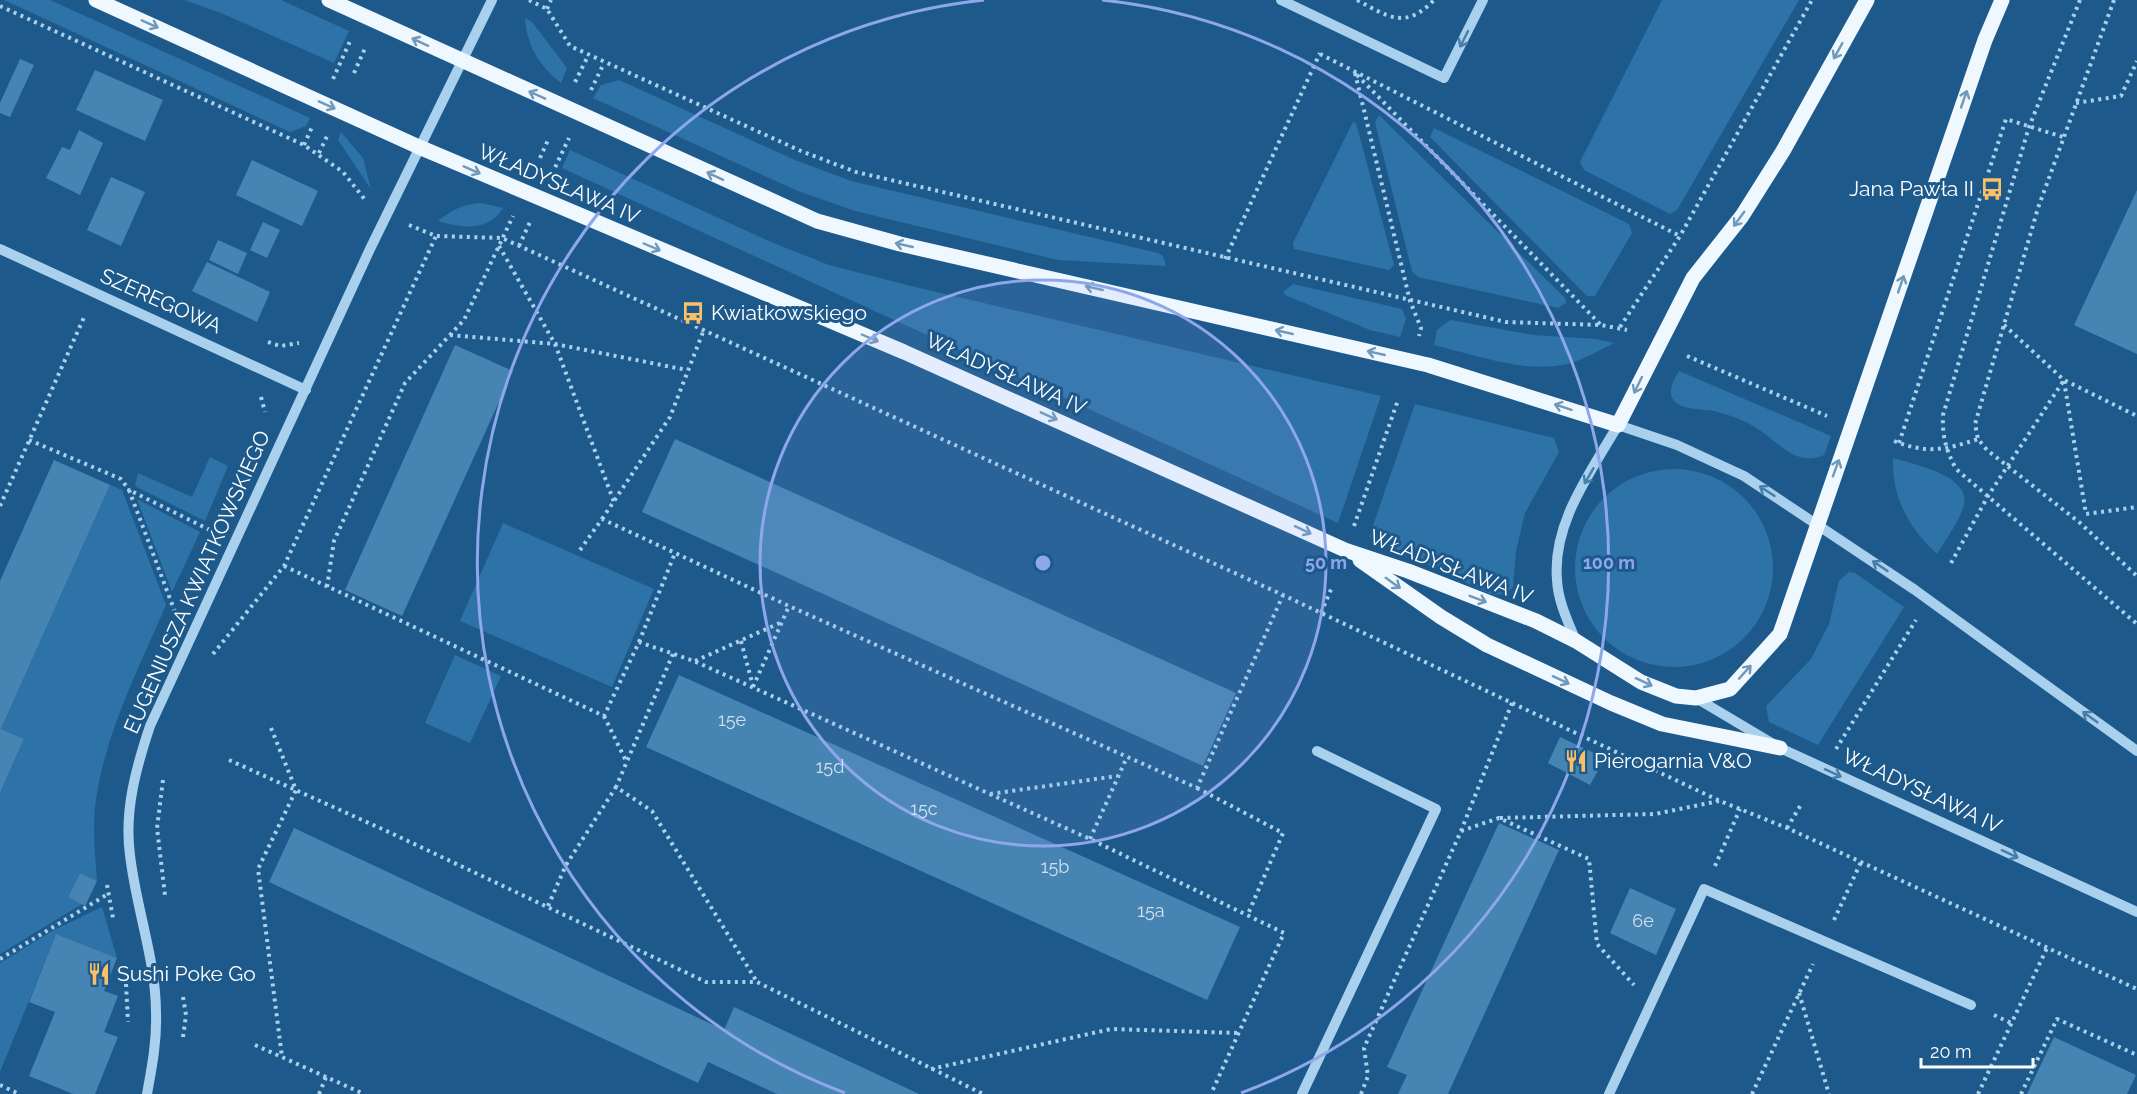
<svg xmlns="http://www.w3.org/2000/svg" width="2137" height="1094" font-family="Raleway,sans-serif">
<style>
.green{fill:#2e73a7}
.building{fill:#4684b3}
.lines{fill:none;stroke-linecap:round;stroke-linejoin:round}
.path{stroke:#a9d0ec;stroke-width:4;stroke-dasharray:3 4.5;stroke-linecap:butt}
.minor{stroke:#a9d0ec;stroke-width:10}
.major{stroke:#eff7ff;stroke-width:15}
.oneway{stroke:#7199b9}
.oneway2{stroke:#477da8}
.ring{fill:none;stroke:#8ea6ec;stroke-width:3}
.labels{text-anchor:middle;stroke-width:6;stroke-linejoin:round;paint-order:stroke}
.number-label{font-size:18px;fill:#d1e0ec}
.street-label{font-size:21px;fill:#fff;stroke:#1d5a8b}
.poi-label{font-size:21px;fill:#fff;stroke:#1d5a8b;text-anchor:start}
.centre{fill:#8ea6ec;stroke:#1d5a8b;stroke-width:3}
.ring-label{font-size:18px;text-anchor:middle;font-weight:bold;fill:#8ea6ec;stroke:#1d5a8b;stroke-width:6;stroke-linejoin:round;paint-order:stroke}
</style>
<rect width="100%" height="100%" fill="#1d5a8b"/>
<g class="green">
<polygon points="4,0 50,0 310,118 306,126 290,132"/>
<polygon points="184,0 281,0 349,31 334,63 221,13"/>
<polygon points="1662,0 1799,0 1677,210 1670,214 1584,170 1580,162"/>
<path d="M 525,18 L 532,22 L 567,68 L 561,83 C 539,66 527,46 525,18 Z"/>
<polygon points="619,80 795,160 851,181 1158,253 1163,256 1166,266 1058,260 855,211 798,191 593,98 601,85"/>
<polygon points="1379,115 1565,298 1566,303 1558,308 1418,277 1412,271 1375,122"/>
<polygon points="1353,122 1356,123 1394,265 1389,270 1294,249 1293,243"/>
<polygon points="1434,128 1629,224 1632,233 1595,296 1587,296 1430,137"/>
<polygon points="341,132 363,158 371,189 338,140"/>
<polygon points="570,150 771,242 829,265 911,286 1381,396 1338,523 562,168"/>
<path d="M 481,203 L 503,208 C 488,232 461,228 438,221 C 452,210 463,204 481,203 Z"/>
<polygon points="1293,284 1402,309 1406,319 1400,337 1370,330 1285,295 1283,292"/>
<path d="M 1450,320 L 1533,335 L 1597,339 L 1614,343 C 1600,350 1586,358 1571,363 C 1527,375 1477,355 1434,345 L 1437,330 Z"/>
<path d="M 1679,371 L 1831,436 L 1824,455 C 1794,468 1778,440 1753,426 C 1742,419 1726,414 1714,411 C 1703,409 1687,410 1678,404 C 1665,396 1673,381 1679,371 Z"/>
<polygon points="1415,404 1554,438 1559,452 1525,513 1516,551 1513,587 1508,592 1496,595 1488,593 1369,537"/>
<polygon points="210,457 228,466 205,521 135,486 138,473 192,497"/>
<path d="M 1893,458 C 1912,464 1971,475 1964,505 C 1959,522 1946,539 1937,554 C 1908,527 1892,498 1893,458 Z"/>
<circle cx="1674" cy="568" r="99"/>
<path d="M 110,485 L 122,490 L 166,605 C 139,668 106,731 96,799 C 92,826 95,854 97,881 L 80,873 L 68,897 L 82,904 L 0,954 L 0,793 L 24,739 L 1,729 Z"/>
<polygon points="137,499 200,532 172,592"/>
<polygon points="503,523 654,589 612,687 460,621"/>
<polygon points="1849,572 1855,573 1904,607 1818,745 1769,722 1766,706 1811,659 1829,624 1839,581"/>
<polygon points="455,655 501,676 470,743 425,723"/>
<polygon points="102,907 117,958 56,934 0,1072 0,963 54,930"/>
</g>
<g class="building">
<polygon points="20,59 34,65 10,117 0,113 0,103"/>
<polygon points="95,70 163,100 145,141 76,110"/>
<polygon points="79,130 103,143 80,195 46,178 62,147 70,150"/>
<polygon points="252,160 318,191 302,226 236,195"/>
<polygon points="111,177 145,192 121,246 87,230"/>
<polygon points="2137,190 2137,354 2074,325"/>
<polygon points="263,222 280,230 267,258 250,250"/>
<polygon points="218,240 247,253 238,274 209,260"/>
<polygon points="207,262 270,292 257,322 192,291"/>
<polygon points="455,345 513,371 402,616 345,590"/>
<polygon points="675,439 1236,693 1203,766 642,512"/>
<polygon points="54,460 110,485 1,729 24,739 0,793 0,581"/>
<polygon points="679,675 1240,927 1207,1000 646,747"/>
<polygon points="1560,737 1605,758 1590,785 1548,763"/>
<polygon points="1499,823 1559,850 1448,1094 1398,1094 1407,1075 1387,1067"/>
<polygon points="294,828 724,1030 734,1007 919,1094 777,1094 708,1062 698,1083 269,882"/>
<polygon points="80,873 97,881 85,906 68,897"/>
<polygon points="1630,888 1676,909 1656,955 1610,933"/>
<polygon points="56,934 117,958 104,991 118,996 104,1032 118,1037 95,1094 73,1094 29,1076 55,1012 29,1002"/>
<polygon points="2054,1037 2136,1075 2127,1094 2027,1094"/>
</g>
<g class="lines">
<g class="path">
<polyline points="529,0 547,9 570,46 801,151 856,172 1506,322 1601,325 1627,330"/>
<path d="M 1357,0 C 1389,17 1405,30 1434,0"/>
<path d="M 2080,0 L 2029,127 L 1943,415 C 1942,436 1946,450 1956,469 L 2137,624"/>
<polyline points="2114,0 2038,208 1975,424 1978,439 1987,450 2079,522 2137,576"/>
<polyline points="0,6 304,145 343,172 366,201"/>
<polyline points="547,9 551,0"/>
<polyline points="1320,54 1680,236"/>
<polyline points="354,73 366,46"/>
<polyline points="1355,73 1410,301 1421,328 1419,336"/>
<polyline points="1357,75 1601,325"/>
<polyline points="333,79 351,39"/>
<polyline points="575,82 588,56"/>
<polyline points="591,90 604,63"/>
<polyline points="2076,103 2121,96 2137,61"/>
<polyline points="304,145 312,127"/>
<polyline points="319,153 328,134"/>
<polyline points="540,158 548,140"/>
<polyline points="552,174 569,138"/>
<polyline points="409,225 436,236 502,238 1283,595 1720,801 1787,828 2137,989"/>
<polyline points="499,246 555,344 614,502"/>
<polyline points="519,246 530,222"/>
<polyline points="1225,259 1320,53"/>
<polyline points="2004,325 2064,380 2137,416"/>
<polyline points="1620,327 1680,236 1812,0"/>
<polyline points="450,335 555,344 687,370"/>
<polyline points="268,342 280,346 299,343"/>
<polyline points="1687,356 1827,416"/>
<polyline points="2064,381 2086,514 2137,507"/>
<polyline points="261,397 265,412"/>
<polyline points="29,440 121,479 129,490"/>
<path d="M 1894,441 C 1927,454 1945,450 1978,439"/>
<polyline points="1899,443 2006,119 2063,137"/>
<polyline points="0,506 85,315"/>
<polyline points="602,519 670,417 703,332"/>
<polyline points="1354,526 1398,400"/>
<polyline points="580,550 602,519 789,606 1197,788 1283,595"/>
<polyline points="1951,563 1988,496 2064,380"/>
<polyline points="284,566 604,716 639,642 694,661 1090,839 1284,933 1211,1094"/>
<polyline points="327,587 334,541 405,383 464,320 513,216"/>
<polyline points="175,612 129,490 212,531"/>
<polyline points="1321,613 1332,587"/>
<polyline points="741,641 753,686"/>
<polyline points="639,642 675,553"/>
<polyline points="213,654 284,566 436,236"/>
<polyline points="673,654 616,787 652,811 757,982"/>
<polyline points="695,661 782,622"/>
<polyline points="753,687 789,606"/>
<polyline points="604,716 626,761"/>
<polyline points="271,728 296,790 258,869 282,1057"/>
<polyline points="1836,749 1916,620"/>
<polyline points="229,760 391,833 706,982 757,982 983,1094"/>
<polyline points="163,780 157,828 165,895"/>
<polyline points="1197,788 1283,833 1248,914"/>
<polyline points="990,794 1117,776"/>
<polyline points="1500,818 1655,814 1719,801"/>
<polyline points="1787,828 1802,803"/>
<polyline points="1461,831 1499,818 1589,859 1597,944 1634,985"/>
<polyline points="1090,839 1127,757"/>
<polyline points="1715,866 1740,809"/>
<polyline points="107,885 113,918"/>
<polyline points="548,906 566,865 616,787"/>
<polyline points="1834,920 1861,862"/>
<polyline points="0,959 108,894"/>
<polyline points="126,984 128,1022"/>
<polyline points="1799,993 1829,1094"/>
<polyline points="183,997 186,1015 183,1037"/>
<polyline points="1994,1015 2011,1023"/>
<polyline points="255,1045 364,1094"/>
<polyline points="931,1069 1111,1029 1239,1033"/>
<polyline points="0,1085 19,1094"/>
<polyline points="319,1094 326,1077"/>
<polyline points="1361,1094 1368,1076 1364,1048 1461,831 1512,703"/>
<polyline points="1752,1094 1813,964"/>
<polyline points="1978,1094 2047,948"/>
<polyline points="2021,1094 2057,1019 2137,1055"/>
</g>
<g class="minor">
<polyline points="1281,0 1444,78 1483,0"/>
<polyline points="0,249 306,390"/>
<path d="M 1576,641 C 1568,622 1558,601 1557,580 C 1552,523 1591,472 1618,425 L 1677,445 L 1744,476 L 1915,590 L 2137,751"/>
<polyline points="1696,698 1780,748 2137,912"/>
<path d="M 147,1094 C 152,1067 157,1041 156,1013 C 156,960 136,908 130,855 C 124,811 136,768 150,726 L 370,249 L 492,0"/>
<polyline points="1302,1094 1436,809 1317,751"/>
<polyline points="1609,1094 1704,889 1971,1005"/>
</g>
<g class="major">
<polyline points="96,0 419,147 904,352 1345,550 1408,571 1536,621 1576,641 1641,682 1676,696 1696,698 1730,689 1780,634 1985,40 2002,0"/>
<polyline points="329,0 817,221 900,244 1428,365 1618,425 1693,278 1742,216 1783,151 1867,0"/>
<polyline points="1360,560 1441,617 1487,645 1611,703 1662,724 1780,748"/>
</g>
</g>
<defs><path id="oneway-shaft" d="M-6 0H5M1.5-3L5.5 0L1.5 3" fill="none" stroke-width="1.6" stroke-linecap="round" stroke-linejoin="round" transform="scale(1.5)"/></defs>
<g class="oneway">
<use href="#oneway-shaft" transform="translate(150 24) rotate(24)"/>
<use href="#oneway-shaft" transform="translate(420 42) rotate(-155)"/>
<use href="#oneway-shaft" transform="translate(1838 51) rotate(119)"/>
<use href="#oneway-shaft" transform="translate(537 95) rotate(-156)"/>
<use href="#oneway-shaft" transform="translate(1964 99) rotate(-71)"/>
<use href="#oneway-shaft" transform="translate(327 105) rotate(24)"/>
<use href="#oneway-shaft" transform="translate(472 170) rotate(24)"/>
<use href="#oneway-shaft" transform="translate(715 176) rotate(-155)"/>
<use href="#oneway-shaft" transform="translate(1739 219) rotate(126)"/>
<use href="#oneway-shaft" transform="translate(904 245) rotate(-167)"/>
<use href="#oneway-shaft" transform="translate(652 247) rotate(23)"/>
<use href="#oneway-shaft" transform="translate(1901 284) rotate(-71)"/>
<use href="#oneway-shaft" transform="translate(1094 288) rotate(-167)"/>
<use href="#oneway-shaft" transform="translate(1284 332) rotate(-167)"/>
<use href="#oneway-shaft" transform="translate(870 338) rotate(23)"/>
<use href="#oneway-shaft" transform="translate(1376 353) rotate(-167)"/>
<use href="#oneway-shaft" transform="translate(1638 385) rotate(116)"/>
<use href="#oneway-shaft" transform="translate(1563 407) rotate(-162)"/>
<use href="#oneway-shaft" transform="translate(1049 416) rotate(24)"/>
<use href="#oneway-shaft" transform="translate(1836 468) rotate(-70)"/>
<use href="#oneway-shaft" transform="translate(1303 530) rotate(25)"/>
<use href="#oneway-shaft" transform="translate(1393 583) rotate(36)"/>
<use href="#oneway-shaft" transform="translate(1478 599) rotate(21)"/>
<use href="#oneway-shaft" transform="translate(1745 672) rotate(-48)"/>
<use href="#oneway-shaft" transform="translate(1561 680) rotate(25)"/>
<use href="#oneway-shaft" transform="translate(1644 682) rotate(25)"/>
</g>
<g class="oneway2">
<use href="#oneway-shaft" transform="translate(1464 39) rotate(117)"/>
<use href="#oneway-shaft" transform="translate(1589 476) rotate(120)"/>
<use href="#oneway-shaft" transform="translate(1767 491) rotate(-147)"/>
<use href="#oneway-shaft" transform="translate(1880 566) rotate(-146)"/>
<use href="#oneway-shaft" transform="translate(2090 717) rotate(-144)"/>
<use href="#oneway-shaft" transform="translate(1833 773) rotate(25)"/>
<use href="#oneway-shaft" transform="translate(2010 854) rotate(25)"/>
</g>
<circle cx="1043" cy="563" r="283" fill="#8ea6ec" fill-opacity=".12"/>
<g class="ring">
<circle cx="1043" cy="563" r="283"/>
<path d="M845 1093A566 566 0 0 1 984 0M1102 0A566 566 0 0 1 1241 1093"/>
</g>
<defs>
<g id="bus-bare" transform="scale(1.8)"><path d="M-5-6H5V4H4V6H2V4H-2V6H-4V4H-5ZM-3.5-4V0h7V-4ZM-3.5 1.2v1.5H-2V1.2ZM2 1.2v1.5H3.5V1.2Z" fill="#fbbf68" stroke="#1d5a8b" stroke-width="2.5" paint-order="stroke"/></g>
<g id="restaurant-bare" transform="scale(1.8)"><path d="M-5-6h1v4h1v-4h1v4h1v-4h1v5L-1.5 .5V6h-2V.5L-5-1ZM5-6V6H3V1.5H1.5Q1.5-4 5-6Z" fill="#fbbf68" stroke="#1d5a8b" stroke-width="2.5" paint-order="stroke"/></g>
</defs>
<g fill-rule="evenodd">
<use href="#bus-bare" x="1992" y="189"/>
<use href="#bus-bare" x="693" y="313"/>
<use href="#restaurant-bare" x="1576" y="761"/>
<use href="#restaurant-bare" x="99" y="974"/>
</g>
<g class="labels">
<g class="number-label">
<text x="732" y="726">15e</text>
<text x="830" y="773">15d</text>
<text x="924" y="815">15c</text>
<text x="1055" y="873">15b</text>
<text x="1151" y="917">15a</text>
<text x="1643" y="927">6e</text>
</g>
<g class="street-label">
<text transform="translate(559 184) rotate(23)" y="7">WŁADYSŁAWA IV</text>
<text transform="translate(161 301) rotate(24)" y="7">SZEREGOWA</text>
<text transform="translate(1006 374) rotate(24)" y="7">WŁADYSŁAWA IV</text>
<text transform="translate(1451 567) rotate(21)" y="7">WŁADYSŁAWA IV</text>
<text transform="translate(197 582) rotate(-66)" y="7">EUGENIUSZA KWIATKOWSKIEGO</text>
<text transform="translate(1922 791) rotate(25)" y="7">WŁADYSŁAWA IV</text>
</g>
<g class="poi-label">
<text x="1974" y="196" text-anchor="end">Jana Pawła II</text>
<text x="711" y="320">Kwiatkowskiego</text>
<text x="1594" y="768">Pierogarnia V&amp;O</text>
<text x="117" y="981">Sushi Poke Go</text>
</g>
</g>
<circle cx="1043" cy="563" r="9" class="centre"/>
<g class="ring-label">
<text x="1326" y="569">50 m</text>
<text x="1609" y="569">100 m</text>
</g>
<path d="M1921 1058v9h112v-9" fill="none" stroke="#ffffff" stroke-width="3"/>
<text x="1930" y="1058" font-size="18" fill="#ffffff" stroke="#1d5a8b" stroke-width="4.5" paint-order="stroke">20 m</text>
</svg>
